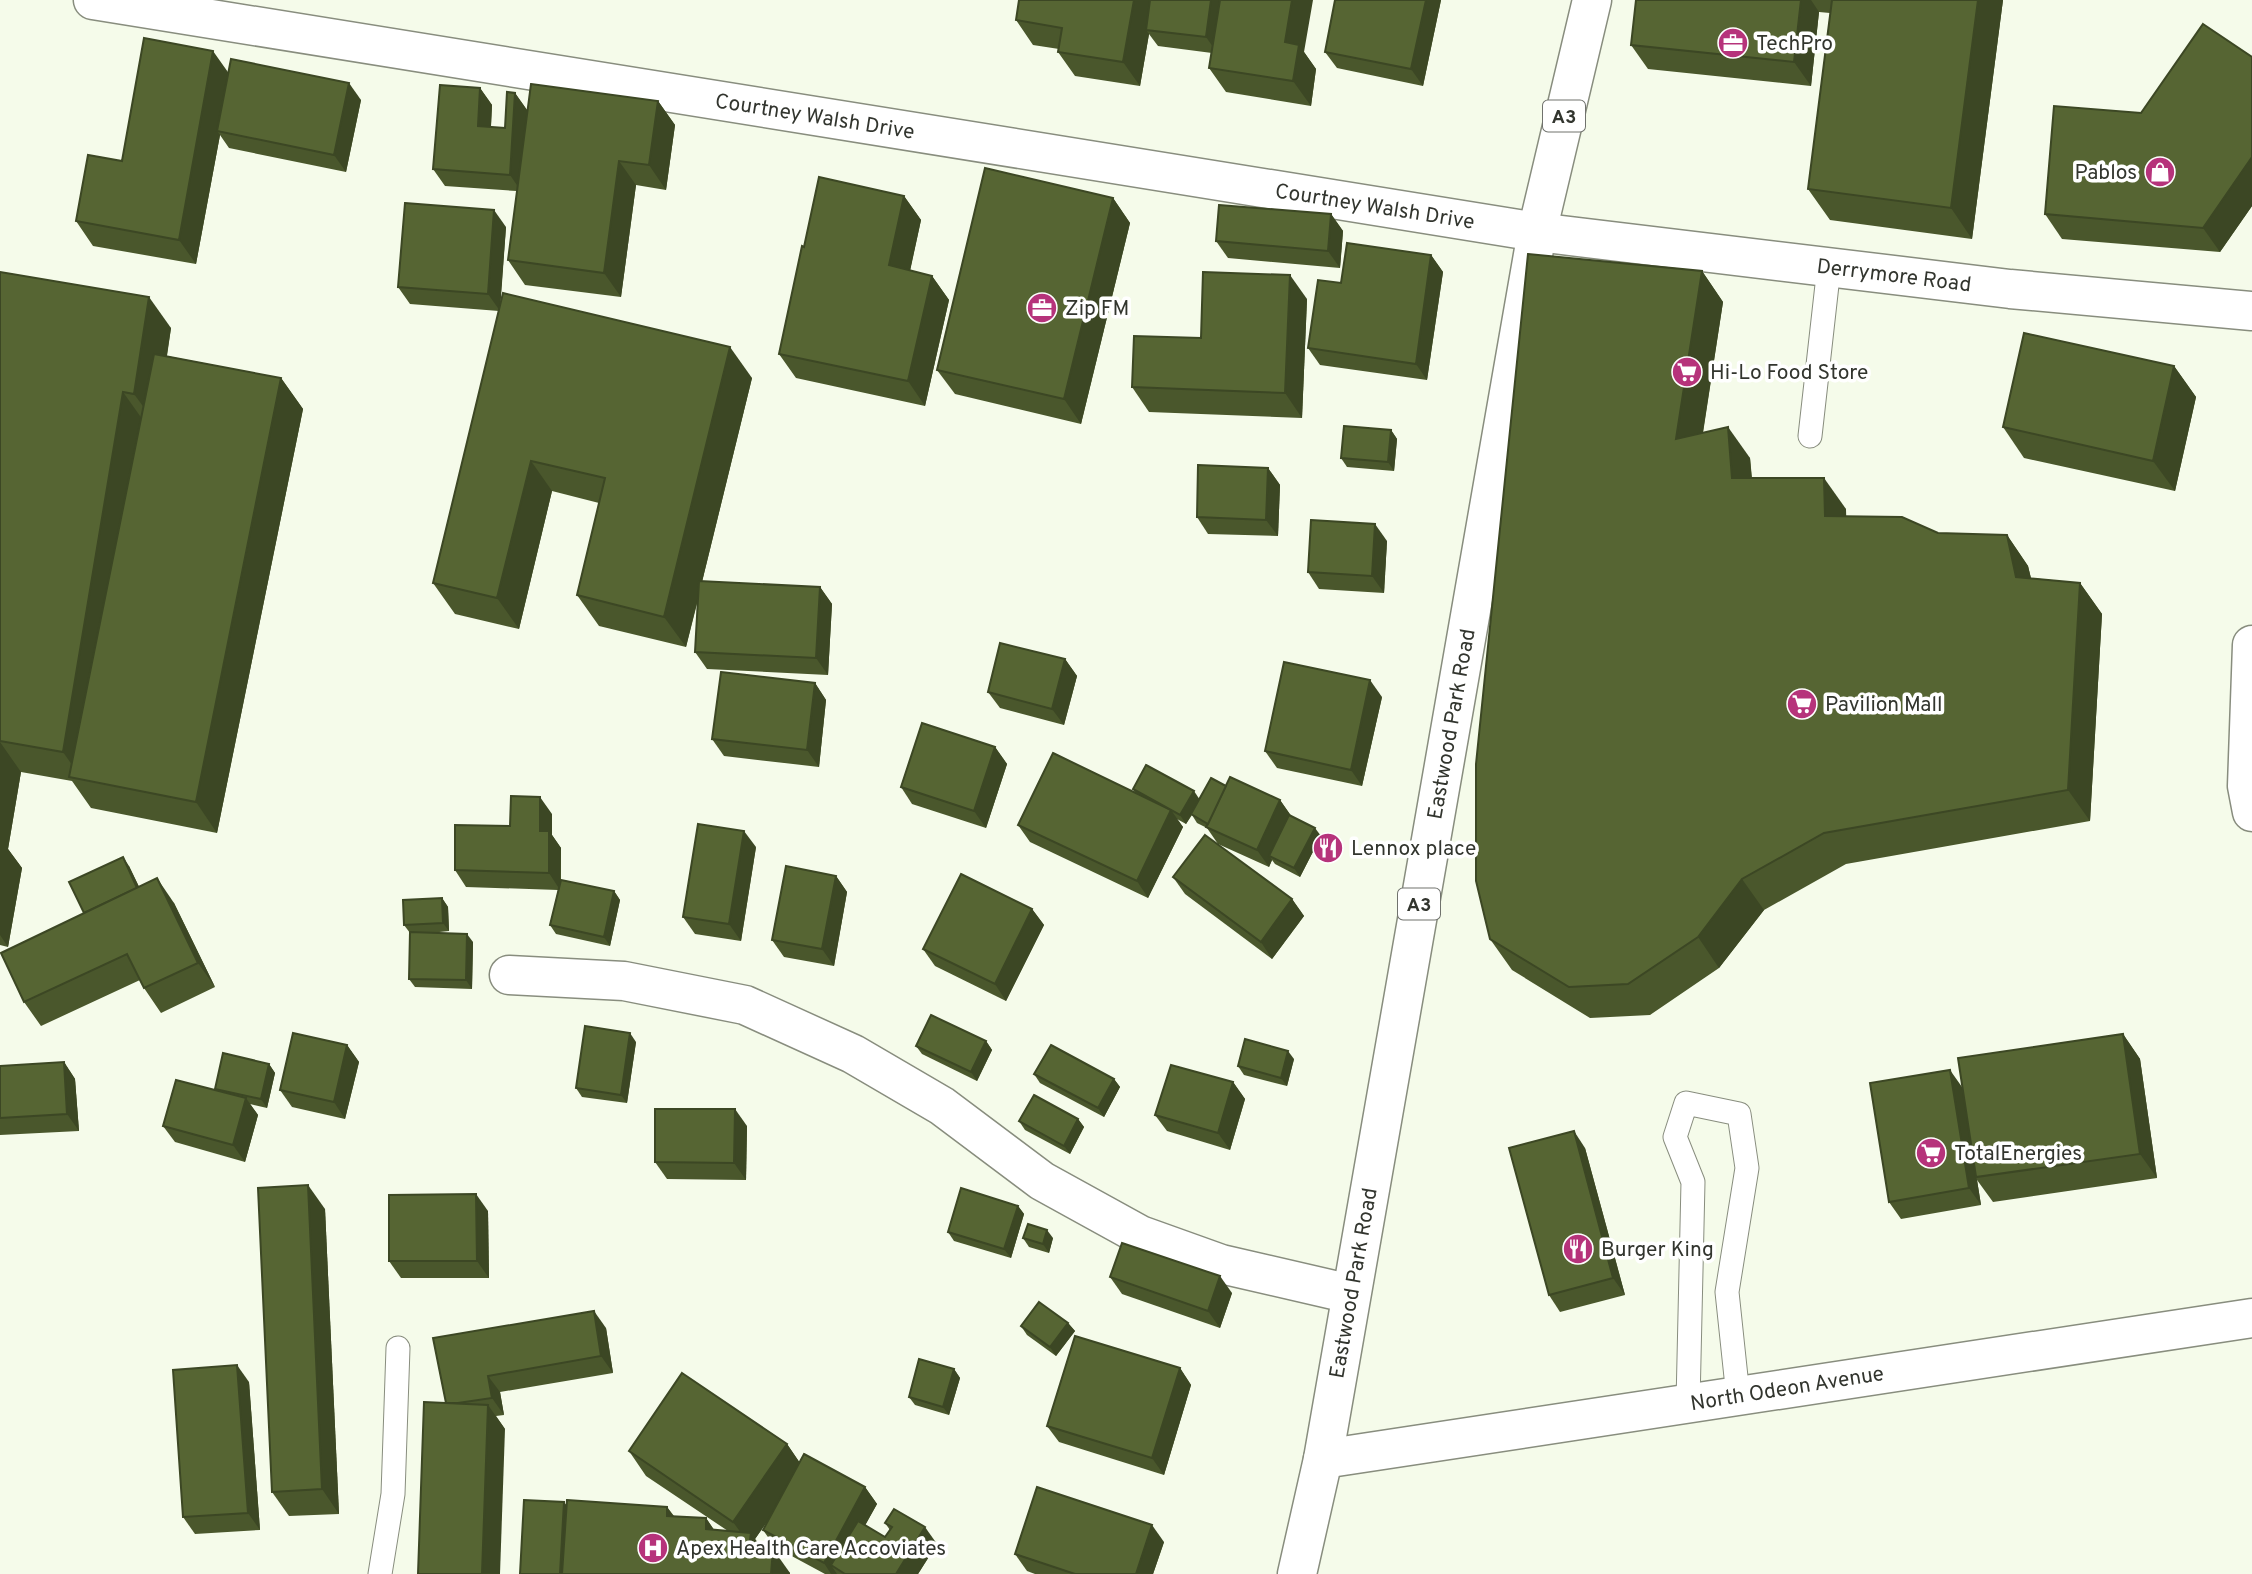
<svg xmlns="http://www.w3.org/2000/svg" width="2252" height="1574" font-family="Overpass,sans-serif">
<style>
.lines{fill:none;stroke-linecap:round;stroke-linejoin:round}
.lane-casing{stroke:#888d7e;stroke-width:25}
.street-casing{stroke:#888d7e;stroke-width:41}
.secondary-casing{stroke:#888d7e;stroke-width:41}
.primary-casing{stroke:#888d7e;stroke-width:41}
.lane{stroke:#fff;stroke-width:23}
.street{stroke:#fff;stroke-width:38}
.secondary{stroke:#fff;stroke-width:38}
.primary{stroke:#fff;stroke-width:38}
.wall{fill:#4a572c}
.shaded-wall{fill:#3c4724}
.building{fill:#566533;stroke:#3c4724;stroke-width:2}
.labels{text-anchor:middle;stroke-width:7;stroke-linejoin:round;paint-order:stroke}
.shield{fill:#fff;stroke:#70726d;stroke-width:2}
.shield-label{font-size:19px;font-weight:bold;fill:#32352e}
.poi-label{font-size:21px;fill:#32352e;stroke:#fff;text-anchor:start}
.street-label{font-size:21px;fill:#32352e;stroke:#fff}
</style>
<rect width="100%" height="100%" fill="#f5fbea"/>
<g class="lines">
<g class="lane-casing">
<g id="lane">
<polyline points="1810,436 1829,267"/>
<polyline points="1688,1403 1693,1182 1675,1137 1686,1103 1739,1114 1747,1168 1727,1292 1738,1396"/>
<polyline points="380,1574 393,1494 398,1348"/>
</g>
</g>
<g class="street-casing">
<g id="street">
<polyline points="93,0 1537,232"/>
<polyline points="509,975 624,981 745,1005 853,1054 942,1106 1042,1181 1140,1235 1221,1264 1351,1294"/>
</g>
</g>
<g class="secondary-casing">
<g id="secondary">
<polyline points="1537,232 2010,289 2252,311"/>
<polyline points="1323,1459 2252,1318"/>
</g>
</g>
<g class="primary-casing">
<g id="primary">
<polyline points="2252,645 2247,786 2252,812"/>
<polyline points="1297,1574 1323,1459 1537,232 1592,0"/>
</g>
</g>
<use href="#lane" class="lane"/>
<use href="#street" class="street"/>
<use href="#secondary" class="secondary"/>
<use href="#primary" class="primary"/>
</g>
<g class="wall">
<polygon points="1019,0 1304,52 1316,69 1311,106 1226,92 1209,68 1212,53 1158,46 1149,34 1140,86 1075,76 1058,52 1059,49 1033,45 1016,20"/>
<polygon points="1335,0 1441,0 1423,86 1337,68 1325,52"/>
<polygon points="1636,0 2003,0 1972,239 1830,220 1808,189 1830,13 1819,12 1811,86 1648,69 1631,45"/>
<polygon points="2252,57 2252,206 2220,252 2062,239 2045,214 2141,113"/>
<polygon points="229,73 361,100 346,172 229,148 220,135 196,264 93,246 76,221"/>
<polygon points="480,88 492,105 491,127 505,128 515,93 527,110 527,119 658,101 675,125 666,190 636,185 621,297 525,285 508,260 517,191 445,186 433,169"/>
<polygon points="904,196 921,220 910,270 932,276 949,300 925,406 796,378 779,354"/>
<polygon points="1113,198 1130,223 1081,424 955,394 937,370"/>
<polygon points="1331,214 1343,231 1340,268 1228,258 1216,241"/>
<polygon points="506,227 500,305 752,378 702,582 820,587 832,604 828,675 707,669 695,652 699,596 686,647 599,626 577,595 599,503 552,491 519,629 455,614 433,583 499,311 410,304 398,287"/>
<polygon points="1431,255 1443,272 1427,380 1320,365 1308,348 1341,283"/>
<polygon points="1702,271 1723,302 1703,433 1750,458 1752,478 1846,509 1846,516 1938,533 2007,535 2028,566 2031,578 2080,583 2102,614 2090,821 1846,864 1764,910 1719,968 1650,1015 1590,1018 1512,970 1490,939"/>
<polygon points="0,272 171,328 167,356 281,378 303,409 217,833 91,808 72,781 21,772 8,849 22,868 8,947 0,945"/>
<polygon points="1307,299 1302,418 1149,412 1132,387"/>
<polygon points="2174,366 2196,397 2175,491 2024,458 2003,427"/>
<polygon points="1391,430 1397,439 1394,471 1347,467 1341,458"/>
<polygon points="1268,468 1280,485 1278,536 1208,534 1197,517"/>
<polygon points="1387,541 1384,593 1319,589 1308,572"/>
<polygon points="1065,659 1077,676 1064,725 1000,708 988,692"/>
<polygon points="815,683 826,700 819,767 724,756 712,739"/>
<polygon points="1382,697 1362,786 1277,768 1265,751"/>
<polygon points="995,747 1007,764 986,828 912,804 901,787"/>
<polygon points="1226,786 1280,800 1291,816 1321,836 1300,877 1275,864 1272,860 1269,867 1218,844 1207,828 1197,823 1192,815 1186,824 1177,819 1183,827 1148,898 1030,842 1018,825 1135,793 1133,789 1200,799"/>
<polygon points="552,814 552,835 561,848 561,881 614,891 620,900 610,946 556,934 550,925 558,890 466,887 455,870 510,826"/>
<polygon points="756,847 741,941 695,934 683,917"/>
<polygon points="129,866 139,887 174,903 215,987 161,1013 144,988 140,980 41,1026 24,1002"/>
<polygon points="836,876 847,892 834,966 784,957 772,940"/>
<polygon points="1173,877 1292,899 1304,916 1272,959 1185,894"/>
<polygon points="442,898 448,907 449,931 430,933 473,942 472,989 415,987 409,979 410,933 404,925"/>
<polygon points="1032,909 1044,925 1006,1001 935,966 923,949"/>
<polygon points="2123,1034 2140,1059 2157,1178 1993,1202 1977,1180 1981,1205 1901,1219 1889,1202 1962,1087 1968,1128"/>
<polygon points="986,1041 992,1050 977,1081 922,1054 916,1046"/>
<polygon points="636,1042 627,1103 582,1097 576,1088"/>
<polygon points="347,1045 359,1062 345,1119 292,1107 280,1090"/>
<polygon points="1294,1059 1287,1086 1244,1075 1238,1066"/>
<polygon points="64,1062 75,1079 79,1131 0,1135 0,1066"/>
<polygon points="269,1064 275,1073 267,1108 250,1104 258,1115 245,1162 175,1142 163,1126 217,1091 215,1089"/>
<polygon points="1034,1074 1114,1079 1120,1087 1104,1117 1040,1083"/>
<polygon points="1233,1082 1245,1099 1230,1150 1167,1131 1155,1115"/>
<polygon points="1078,1119 1084,1127 1070,1154 1025,1130 1019,1121"/>
<polygon points="747,1126 746,1180 667,1179 655,1162"/>
<polygon points="1585,1148 1625,1295 1560,1312 1549,1295"/>
<polygon points="1018,1206 1024,1214 1011,1258 954,1241 948,1232"/>
<polygon points="325,1209 339,1514 289,1516 272,1492"/>
<polygon points="488,1211 489,1278 401,1278 389,1261"/>
<polygon points="1023,1238 1053,1238 1049,1253 1029,1247"/>
<polygon points="1110,1277 1232,1293 1220,1328 1122,1294"/>
<polygon points="1068,1323 1075,1331 1056,1356 1027,1335 1021,1326"/>
<polygon points="606,1328 613,1373 500,1392 504,1415 496,1416 505,1429 446,1403 433,1338"/>
<polygon points="1180,1368 1191,1385 1164,1475 1059,1442 1047,1426"/>
<polygon points="954,1369 960,1378 949,1415 915,1405 909,1397"/>
<polygon points="249,1382 260,1530 195,1534 183,1517"/>
<polygon points="787,1444 800,1463 865,1487 877,1504 865,1525 885,1537 890,1530 885,1523 937,1544 918,1574 825,1574 775,1547 763,1530 771,1516 755,1539 762,1548 790,1573 520,1574 564,1502 566,1505 667,1507 674,1516 706,1518 714,1530 728,1531 646,1476 629,1451"/>
<polygon points="1164,1542 1153,1574 1035,1574 1027,1571 1015,1554"/>
</g>
<g class="shaded-wall">
<polygon points="1134,0 1155,0 1146,30 1149,34 1140,86 1123,62"/>
<polygon points="1211,0 1225,0 1218,54 1206,37"/>
<polygon points="1292,0 1313,0 1304,52 1316,69 1311,106 1293,81 1285,42"/>
<polygon points="1426,0 1441,0 1423,86 1411,69"/>
<polygon points="1801,0 1811,0 1819,12 1811,86 1794,62"/>
<polygon points="1978,0 2003,0 1972,239 1951,208"/>
<polygon points="213,51 230,75 217,131 220,135 196,264 179,240"/>
<polygon points="349,83 361,100 346,172 334,155"/>
<polygon points="480,88 492,105 490,143 478,126"/>
<polygon points="515,93 527,110 521,191 510,175"/>
<polygon points="658,101 675,125 666,190 649,165"/>
<polygon points="2252,157 2252,206 2220,252 2203,228"/>
<polygon points="619,161 636,185 621,297 604,273"/>
<polygon points="904,196 921,220 906,290 889,265"/>
<polygon points="1113,198 1130,223 1081,424 1064,399"/>
<polygon points="494,210 506,227 500,311 488,294"/>
<polygon points="1331,214 1343,231 1340,268 1328,251"/>
<polygon points="1431,255 1443,272 1427,380 1416,364"/>
<polygon points="1702,271 1723,302 1697,470 1676,439"/>
<polygon points="1290,275 1307,299 1302,418 1285,393"/>
<polygon points="932,276 949,300 925,406 908,381"/>
<polygon points="149,297 171,328 156,424 134,394"/>
<polygon points="730,347 752,378 686,647 664,617"/>
<polygon points="2174,366 2196,397 2175,491 2153,461"/>
<polygon points="281,378 303,409 217,833 196,802"/>
<polygon points="123,392 145,423 82,779 63,752"/>
<polygon points="1728,427 1750,458 1754,509 1732,478"/>
<polygon points="1391,430 1397,439 1394,471 1388,462"/>
<polygon points="531,461 552,491 519,629 497,598"/>
<polygon points="1268,468 1280,485 1278,536 1266,520"/>
<polygon points="1824,478 1846,509 1847,547 1825,516"/>
<polygon points="1375,524 1387,541 1384,593 1372,576"/>
<polygon points="2007,535 2028,566 2038,608 2016,577"/>
<polygon points="2080,583 2102,614 2090,821 2068,790"/>
<polygon points="820,587 832,604 828,675 816,658"/>
<polygon points="1065,659 1077,676 1064,725 1052,709"/>
<polygon points="1370,680 1382,697 1362,786 1351,770"/>
<polygon points="815,683 826,700 819,767 807,750"/>
<polygon points="0,742 21,772 8,849 22,868 8,947 0,935"/>
<polygon points="995,747 1007,764 986,828 974,811"/>
<polygon points="1194,791 1200,800 1186,824 1180,815"/>
<polygon points="540,797 552,814 552,835 561,848 560,890 549,873 540,831"/>
<polygon points="1280,800 1292,817 1269,856 1272,860 1269,867 1257,850"/>
<polygon points="1171,810 1183,827 1148,898 1137,881"/>
<polygon points="1315,828 1321,836 1300,877 1294,868"/>
<polygon points="744,831 756,847 741,941 729,924"/>
<polygon points="123,857 129,866 144,897 137,889"/>
<polygon points="836,876 847,892 834,966 822,949"/>
<polygon points="157,878 174,903 215,987 198,963"/>
<polygon points="1742,879 1764,910 1719,968 1698,937"/>
<polygon points="614,891 620,900 610,946 604,937"/>
<polygon points="442,898 448,907 449,931 443,923"/>
<polygon points="1292,899 1304,916 1272,959 1261,942"/>
<polygon points="1032,909 1044,925 1006,1001 995,984"/>
<polygon points="467,934 473,942 472,989 466,980"/>
<polygon points="630,1033 636,1042 627,1103 621,1095"/>
<polygon points="2123,1034 2140,1059 2157,1178 2140,1154"/>
<polygon points="986,1041 992,1050 977,1081 971,1072"/>
<polygon points="347,1045 359,1062 345,1119 334,1102"/>
<polygon points="1288,1051 1294,1059 1287,1086 1281,1078"/>
<polygon points="64,1062 75,1079 79,1131 67,1114"/>
<polygon points="269,1064 275,1073 267,1108 261,1099"/>
<polygon points="1950,1070 1962,1087 1977,1177 1976,1177 1977,1180 1981,1205 1969,1188"/>
<polygon points="1114,1079 1120,1087 1104,1117 1098,1108"/>
<polygon points="1233,1082 1245,1099 1230,1150 1218,1133"/>
<polygon points="246,1098 258,1115 245,1162 233,1145"/>
<polygon points="735,1109 747,1126 746,1180 734,1163"/>
<polygon points="1078,1119 1084,1127 1070,1154 1064,1146"/>
<polygon points="1574,1131 1585,1148 1625,1295 1613,1278"/>
<polygon points="308,1185 325,1209 339,1514 322,1489"/>
<polygon points="476,1194 488,1211 489,1278 477,1261"/>
<polygon points="1018,1206 1024,1214 1011,1258 1004,1249"/>
<polygon points="1047,1230 1053,1238 1049,1253 1043,1244"/>
<polygon points="1220,1276 1232,1293 1220,1328 1208,1311"/>
<polygon points="594,1311 606,1328 613,1373 601,1356"/>
<polygon points="1068,1323 1075,1331 1056,1356 1050,1347"/>
<polygon points="237,1365 249,1382 260,1530 248,1513"/>
<polygon points="1180,1368 1191,1385 1164,1475 1152,1458"/>
<polygon points="954,1369 960,1378 949,1415 943,1407"/>
<polygon points="488,1376 500,1392 504,1415 492,1398"/>
<polygon points="488,1405 505,1429 500,1574 482,1574"/>
<polygon points="787,1444 804,1469 755,1539 768,1557 749,1547 750,1545 733,1522"/>
<polygon points="865,1487 877,1504 840,1571 831,1565 837,1574 831,1574 824,1563"/>
<polygon points="564,1502 576,1519 573,1574 560,1574"/>
<polygon points="667,1507 684,1531 667,1516"/>
<polygon points="706,1518 723,1543 706,1529"/>
<polygon points="1152,1525 1164,1542 1153,1574 1136,1574"/>
<polygon points="925,1527 937,1544 918,1574 896,1574"/>
<polygon points="773,1549 790,1573 790,1574 771,1574"/>
</g>
<g class="building">
<polygon points="1019,0 1134,0 1123,62 1058,52 1062,28 1016,20"/>
<polygon points="1150,0 1211,0 1206,37 1146,30"/>
<polygon points="1220,0 1292,0 1285,42 1299,45 1293,81 1209,68"/>
<polygon points="1335,0 1426,0 1411,69 1325,52"/>
<polygon points="1636,0 1801,0 1794,62 1631,45"/>
<polygon points="1832,0 1978,0 1951,208 1808,189"/>
<polygon points="2203,24 2252,57 2252,157 2203,228 2045,214 2054,106 2141,113"/>
<polygon points="144,38 213,51 179,240 76,221 88,155 122,161"/>
<polygon points="231,59 349,83 334,155 217,131"/>
<polygon points="531,84 658,101 649,165 619,161 604,273 508,260"/>
<polygon points="440,85 480,88 478,126 505,128 507,92 515,93 510,175 433,169"/>
<polygon points="985,168 1113,198 1064,399 937,370"/>
<polygon points="819,177 904,196 889,265 932,276 908,381 779,354 802,246 804,247"/>
<polygon points="405,203 494,210 488,294 398,287"/>
<polygon points="1219,205 1331,214 1328,251 1216,241"/>
<polygon points="1347,243 1431,255 1416,364 1308,348 1318,280 1341,283"/>
<polygon points="1528,254 1702,271 1676,439 1728,427 1732,478 1824,478 1825,516 1902,517 1938,533 2007,535 2016,577 2080,583 2068,790 1824,833 1742,879 1698,937 1628,984 1569,987 1490,939 1476,881 1476,764"/>
<polygon points="0,272 149,297 134,394 123,392 63,752 0,741"/>
<polygon points="1203,272 1290,275 1285,393 1132,387 1134,336 1201,338"/>
<polygon points="503,293 730,347 664,617 577,595 605,478 531,461 497,598 433,583"/>
<polygon points="2024,333 2174,366 2153,461 2003,427"/>
<polygon points="154,354 281,378 196,802 69,777"/>
<polygon points="1344,426 1391,430 1388,462 1341,458"/>
<polygon points="1198,465 1268,468 1266,520 1197,517"/>
<polygon points="1311,520 1375,524 1372,576 1308,572"/>
<polygon points="699,581 820,587 816,658 695,652"/>
<polygon points="1000,643 1065,659 1052,709 988,692"/>
<polygon points="1284,662 1370,680 1351,770 1265,751"/>
<polygon points="721,672 815,683 807,750 712,739"/>
<polygon points="922,723 995,747 974,811 901,787"/>
<polygon points="1053,753 1171,810 1137,881 1018,825"/>
<polygon points="1146,765 1194,791 1180,815 1133,789"/>
<polygon points="1230,777 1280,800 1257,850 1206,827"/>
<polygon points="1211,778 1226,786 1208,824 1191,814"/>
<polygon points="511,796 540,797 540,831 549,831 549,873 455,870 455,825 510,826"/>
<polygon points="1289,815 1315,828 1294,868 1269,856"/>
<polygon points="698,824 744,831 729,924 683,917"/>
<polygon points="1205,835 1292,899 1261,942 1173,877"/>
<polygon points="123,857 137,888 84,913 69,882"/>
<polygon points="786,866 836,876 822,949 772,940"/>
<polygon points="961,874 1032,909 995,984 923,949"/>
<polygon points="157,878 198,963 144,988 127,954 24,1002 1,953"/>
<polygon points="561,880 614,891 604,937 550,925"/>
<polygon points="442,898 443,923 404,925 403,900"/>
<polygon points="410,932 467,934 466,980 409,979"/>
<polygon points="931,1015 986,1041 971,1072 916,1046"/>
<polygon points="585,1026 630,1033 621,1095 576,1088"/>
<polygon points="293,1033 347,1045 334,1102 280,1090"/>
<polygon points="2123,1034 2140,1154 1976,1177 1958,1058"/>
<polygon points="1245,1039 1288,1051 1281,1078 1238,1066"/>
<polygon points="1051,1045 1114,1079 1098,1108 1034,1074"/>
<polygon points="223,1053 269,1064 261,1099 215,1089"/>
<polygon points="64,1062 67,1114 0,1118 0,1066"/>
<polygon points="1171,1065 1233,1082 1218,1133 1155,1115"/>
<polygon points="1950,1070 1969,1188 1889,1202 1870,1083"/>
<polygon points="176,1080 246,1098 233,1145 163,1126"/>
<polygon points="1034,1095 1078,1119 1064,1146 1019,1121"/>
<polygon points="655,1109 735,1109 734,1163 655,1162"/>
<polygon points="1574,1131 1613,1278 1549,1295 1509,1148"/>
<polygon points="308,1185 322,1489 272,1492 258,1188"/>
<polygon points="961,1188 1018,1206 1004,1249 948,1232"/>
<polygon points="476,1194 477,1261 389,1261 389,1195"/>
<polygon points="1028,1224 1047,1230 1043,1244 1023,1238"/>
<polygon points="1122,1243 1220,1276 1208,1311 1110,1277"/>
<polygon points="1039,1302 1068,1323 1050,1347 1021,1326"/>
<polygon points="594,1311 601,1356 488,1376 492,1398 458,1403 446,1403 433,1338"/>
<polygon points="1075,1336 1180,1368 1152,1458 1047,1426"/>
<polygon points="919,1359 954,1369 943,1407 909,1397"/>
<polygon points="237,1365 248,1513 183,1517 173,1370"/>
<polygon points="682,1373 787,1444 733,1522 629,1451"/>
<polygon points="424,1402 488,1405 482,1574 418,1574"/>
<polygon points="804,1454 865,1487 824,1563 763,1530"/>
<polygon points="1037,1487 1152,1525 1136,1574 1075,1574 1015,1554"/>
<polygon points="524,1500 564,1502 560,1574 520,1574"/>
<polygon points="567,1500 667,1507 667,1516 706,1518 706,1529 751,1533 749,1547 773,1549 771,1574 562,1574"/>
<polygon points="894,1509 925,1527 896,1574 845,1574 831,1565 858,1521 885,1537 892,1527 885,1523"/>
</g>
<defs>
<g id="office-disc" transform="scale(1.575)"><circle r="9.5" fill="#b6337b" stroke="#fff"/><path d="M-6-3h4V-5.5h4V-3h4V5H-6ZM-1-4.5V-3h2v-1.5ZM-6 0V1H6V0Z" fill="#fff"/></g>
<g id="shop-disc" transform="scale(1.575)"><circle r="9.5" fill="#b6337b" stroke="#fff"/><path d="M-5-2.5h2.3a2.7 3.5 0 0 1 5.4 0H5L5.5 6h-11ZM-1.5-2.5h3a1.5 2.3 0 0 0-3 0Z" fill="#fff"/></g>
<g id="supermarket-disc" transform="scale(1.575)"><circle r="9.5" fill="#b6337b" stroke="#fff"/><path d="M-6-5.5h2.5l.6 2H6L4.5 2H-2.5L-4.4-4H-6ZM-1.5 3.2a1.3 1.3 0 1 0 .1 0ZM3 3.2a1.3 1.3 0 1 0 .1 0Z" fill="#fff"/></g>
<g id="restaurant-disc" transform="scale(1.575)"><circle r="9.5" fill="#b6337b" stroke="#fff"/><path d="M-5-6h1v4h1v-4h1v4h1v-4h1v5L-1.5 .5V6h-2V.5L-5-1ZM5-6V6H3V1.5H1.5Q1.5-4 5-6Z" fill="#fff"/></g>
<g id="hospital-disc" transform="scale(1.575)"><circle r="9.5" fill="#b6337b" stroke="#fff"/><path d="M-5-5h3v3.5h4V-5h3V5h-3V1.5h-4V5h-3Z" fill="#fff"/></g>
</defs>
<g fill-rule="evenodd">
<use href="#office-disc" x="1733" y="43"/>
<use href="#shop-disc" x="2160" y="172"/>
<use href="#office-disc" x="1042" y="308"/>
<use href="#supermarket-disc" x="1687" y="372"/>
<use href="#supermarket-disc" x="1802" y="704"/>
<use href="#restaurant-disc" x="1328" y="848"/>
<use href="#supermarket-disc" x="1931" y="1153"/>
<use href="#restaurant-disc" x="1578" y="1249"/>
<use href="#hospital-disc" x="653" y="1548"/>
</g>
<g class="labels">
<g class="shield">
<rect x="1543" y="100.5" width="42" height="31" rx="5"/>
<rect x="1398" y="888.5" width="42" height="31" rx="5"/>
</g>
<g class="shield-label">
<text x="1564" y="123">A3</text>
<text x="1419" y="911">A3</text>
</g>
<g class="poi-label">
<text x="1756" y="50">TechPro</text>
<text x="2137" y="179" text-anchor="end">Pablos</text>
<text x="1065" y="315">Zip FM</text>
<text x="1710" y="379">Hi-Lo Food Store</text>
<text x="1825" y="711">Pavilion Mall</text>
<text x="1351" y="855">Lennox place</text>
<text x="1954" y="1160">TotalEnergies</text>
<text x="1601" y="1256">Burger King</text>
<text x="676" y="1555">Apex Health Care Accoviates</text>
</g>
<g class="street-label">
<text transform="translate(815 116) rotate(9)" y="7">Courtney Walsh Drive</text>
<text transform="translate(1375 206) rotate(9)" y="7">Courtney Walsh Drive</text>
<text transform="translate(1894 275) rotate(7)" y="7">Derrymore Road</text>
<text transform="translate(1451 724) rotate(-80)" y="7">Eastwood Park Road</text>
<text transform="translate(1353 1283) rotate(-80)" y="7">Eastwood Park Road</text>
<text transform="translate(1787 1388) rotate(-9)" y="7">North Odeon Avenue</text>
</g>
</g>
</svg>
